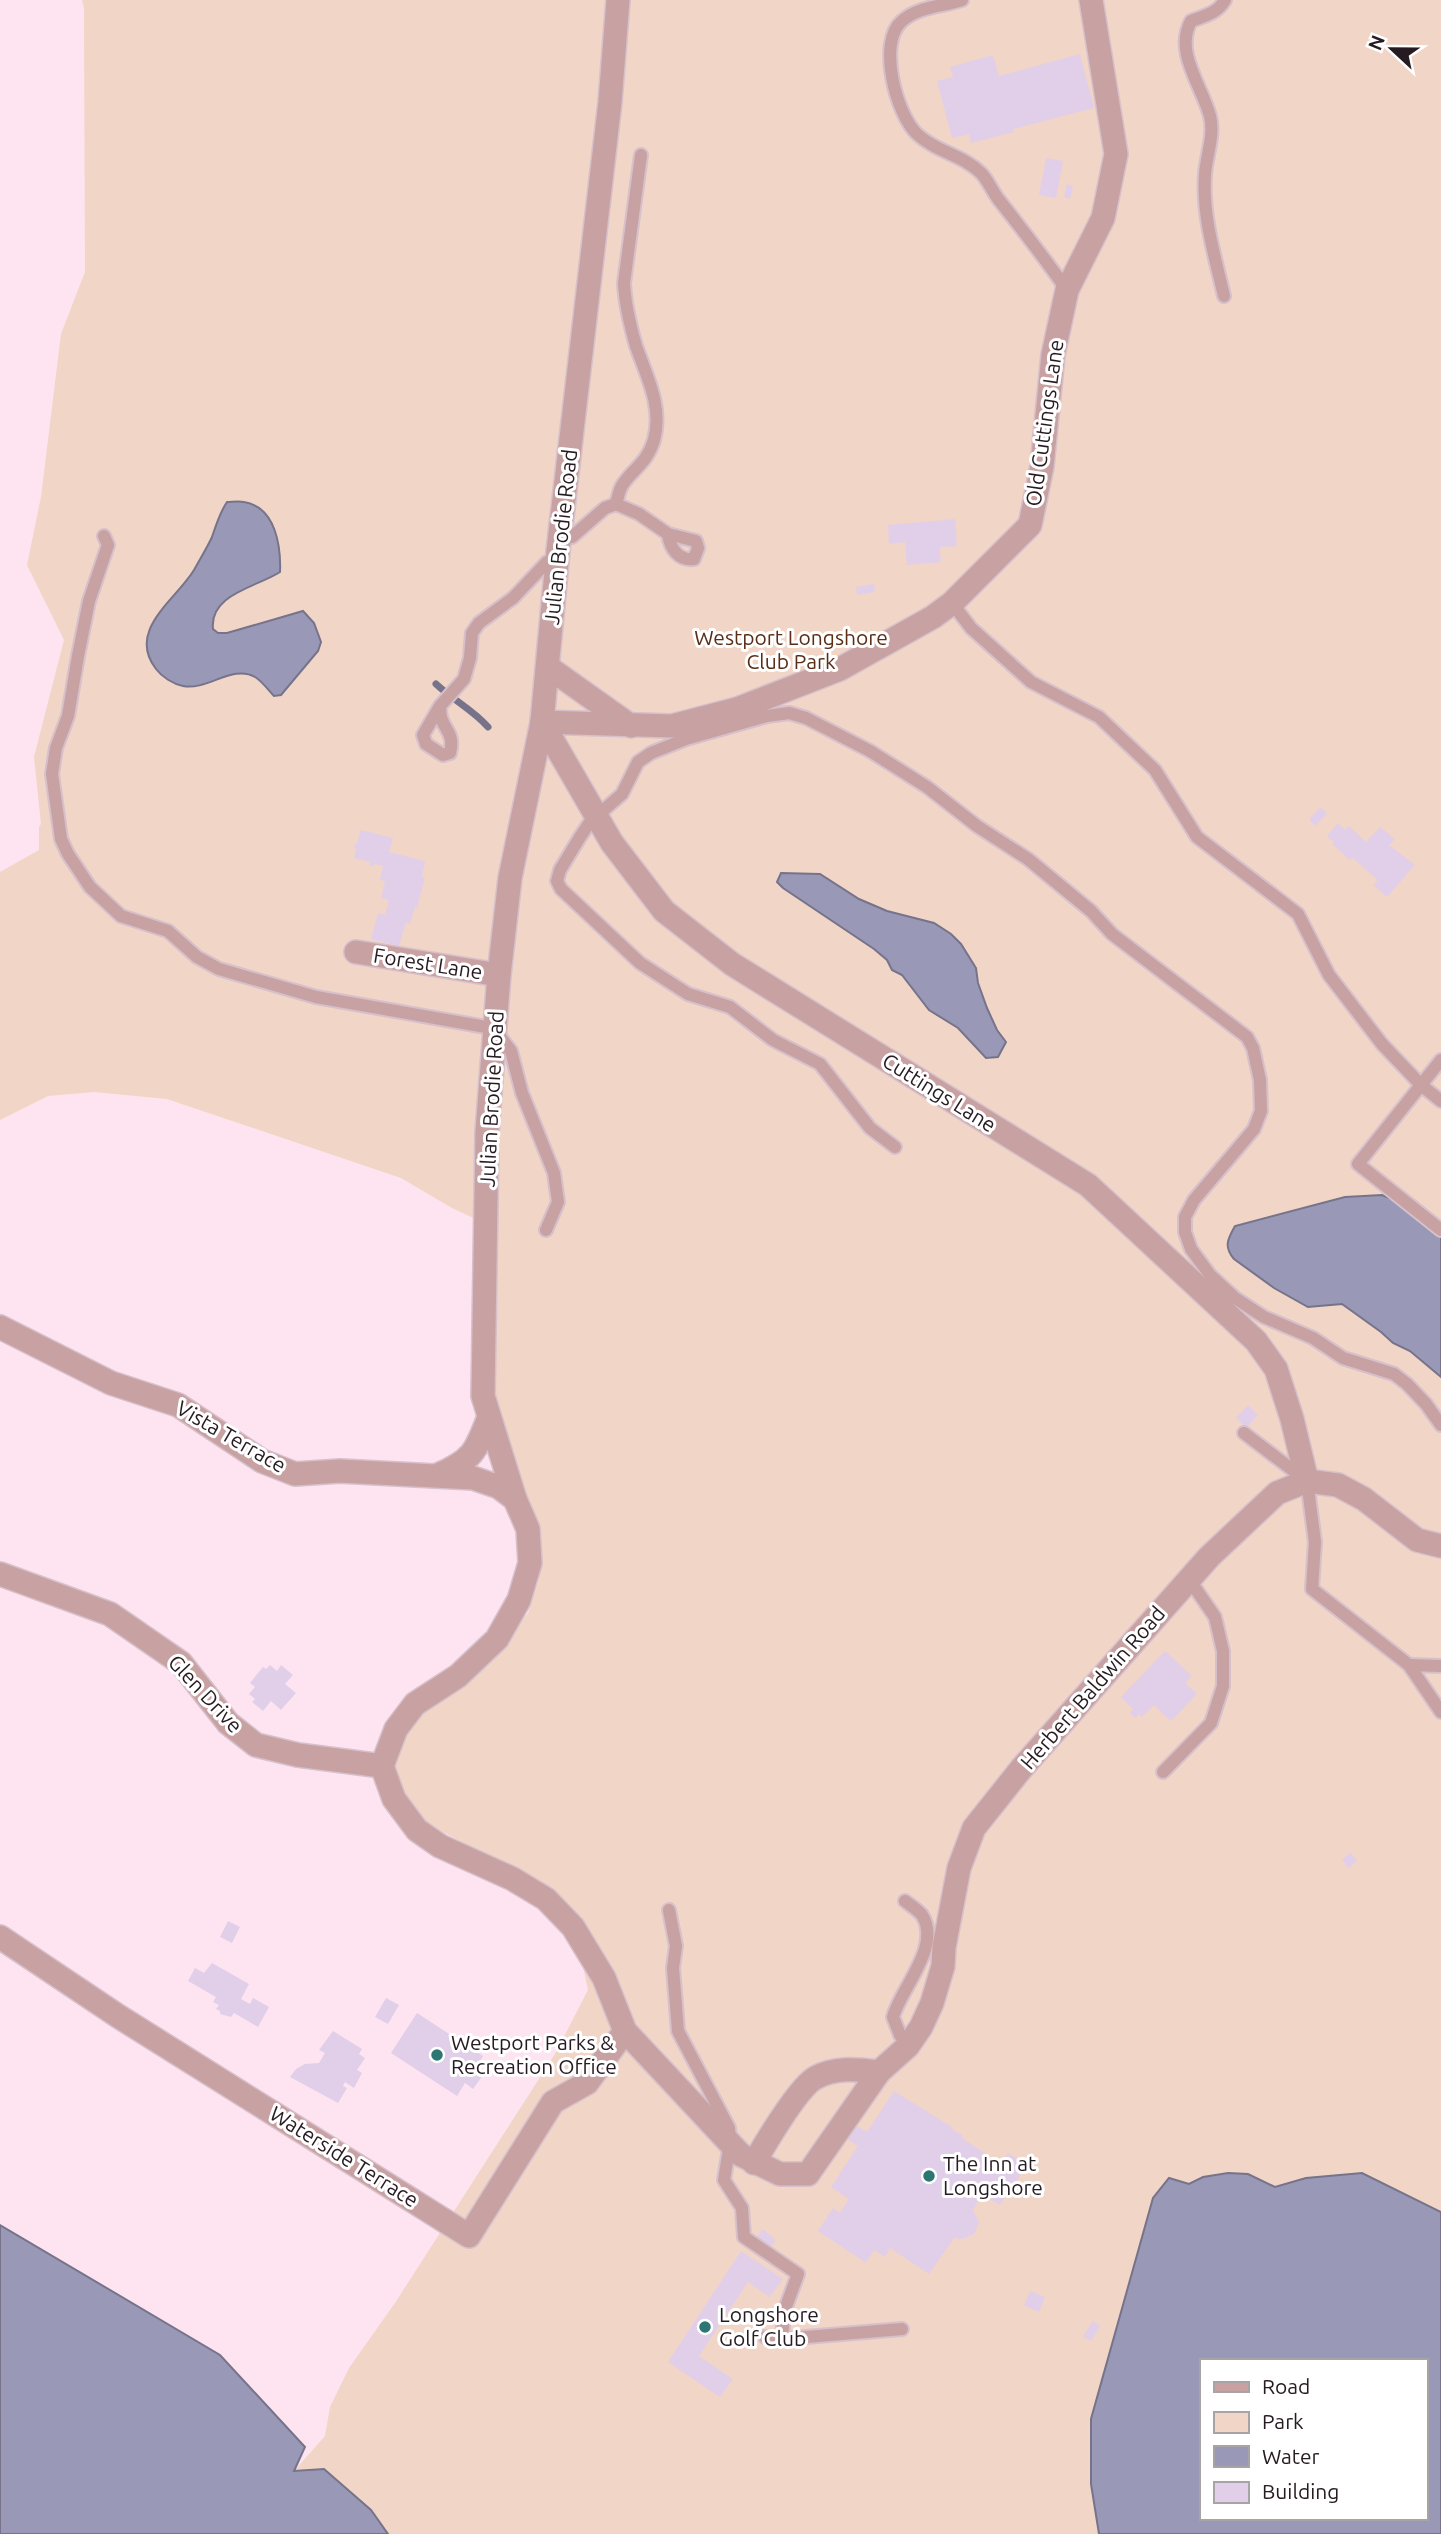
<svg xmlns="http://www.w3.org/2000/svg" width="1441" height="2534" font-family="Ubuntu,sans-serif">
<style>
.green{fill:#f1d5c6}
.water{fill:#9999b7;stroke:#76738a;stroke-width:2;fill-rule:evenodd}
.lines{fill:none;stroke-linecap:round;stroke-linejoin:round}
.stream{stroke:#76738a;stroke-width:7}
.building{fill:#e1cfe9}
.service-casing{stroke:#d6c0cb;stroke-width:16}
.minor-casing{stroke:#d6c0cb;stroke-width:26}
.service{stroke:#c8a1a2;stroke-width:12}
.minor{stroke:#c8a1a2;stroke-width:23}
.poi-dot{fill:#2d7674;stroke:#fff;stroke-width:2.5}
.labels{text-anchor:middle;stroke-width:6;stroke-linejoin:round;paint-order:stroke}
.street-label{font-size:21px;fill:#261b21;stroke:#fff}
.park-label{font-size:21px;fill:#5a2e16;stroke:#fff}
.poi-label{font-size:21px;fill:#261b21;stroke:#fff;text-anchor:start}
</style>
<rect width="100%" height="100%" fill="#fde4f0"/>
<polygon class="green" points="82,0 1441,0 1441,2212 1362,2173 1306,2178 1275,2187 1247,2174 1203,2177 1189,2185 1118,2327 1091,2419 1091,2484 1099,2534 388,2534 371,2510 324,2469 294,2471 325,2436 330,2407 349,2368 395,2303 555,2054 588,1990 575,1928 530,1878 430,1825 403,1802 393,1763 400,1739 419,1716 471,1679 528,1613 539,1580 494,1399 489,1329 493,1227 452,1208 401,1178 167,1099 94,1092 48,1096 0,1120 0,872 39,850 39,827 41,824 34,757 64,640 27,565 41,497 61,334 85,272 84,8"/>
<g class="water">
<path d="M 227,502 C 232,502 239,501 244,502 C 276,507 281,547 280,572 C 257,587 209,594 213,629 L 218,633 L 227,633 L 303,611 L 314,623 L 321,642 L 318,651 L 281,695 L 274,696 C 268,690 262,681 255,677 C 233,664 207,691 183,686 C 173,684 162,677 156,669 C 126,630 176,600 194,570 C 200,559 207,548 212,537 C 216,525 220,512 227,502 Z"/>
<polygon points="781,873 820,874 859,899 887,911 934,923 951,934 961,944 976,968 978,983 987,1008 997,1030 1006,1042 998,1057 986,1058 958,1028 929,1010 902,975 892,970 887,960 874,949 783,888 777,882"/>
<path d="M 1382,1195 L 1399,1202 L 1441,1235 L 1441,1377 L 1410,1351 L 1393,1343 L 1381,1332 L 1342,1304 L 1308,1307 L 1274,1288 L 1234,1259 C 1224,1247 1227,1240 1235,1226 L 1345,1197 Z"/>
<path d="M 1228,2173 L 1248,2174 L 1275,2187 L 1306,2178 L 1362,2173 L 1441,2212 L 1441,2534 L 1099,2534 L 1091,2484 L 1091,2419 L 1153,2198 L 1169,2178 L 1189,2184 L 1203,2177 ZM 1201,2361 L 1425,2361 L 1425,2518 L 1201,2518 Z"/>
<polygon points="0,2225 220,2355 305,2447 294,2471 324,2469 371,2510 388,2534 0,2534"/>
</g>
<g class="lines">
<path class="stream" d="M 436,684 C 453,700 473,710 488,727"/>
</g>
<g class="building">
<polygon points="1080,54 1094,108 1013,129 1014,132 971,143 969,134 952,138 937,81 953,77 950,67 993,55 999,76"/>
<polygon points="1046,158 1063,161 1056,198 1039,195"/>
<polygon points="1067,184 1073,186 1070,199 1064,197"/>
<polygon points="955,519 957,546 940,547 941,562 907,565 905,542 889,544 888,525"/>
<polygon points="874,584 875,592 857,595 856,587"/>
<polygon points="1321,807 1327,814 1315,826 1309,819"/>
<polygon points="1338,823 1345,830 1349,826 1366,842 1380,827 1395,839 1389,845 1415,865 1387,897 1373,885 1378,880 1352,857 1350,860 1332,844 1334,842 1327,836"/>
<polygon points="361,830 393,838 389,852 425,861 422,877 425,877 417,908 415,907 410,924 406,922 399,946 371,939 378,913 385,915 389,900 381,898 385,881 380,880 383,866 374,864 374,867 369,865 370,862 354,858 356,848 354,848 354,845 356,845"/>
<polygon points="1248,1405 1258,1415 1246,1428 1236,1418"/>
<polygon points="1165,1651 1192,1676 1185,1683 1197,1694 1171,1721 1154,1705 1142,1717 1139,1714 1135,1718 1130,1713 1133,1709 1121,1697"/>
<polygon points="270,1665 277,1671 281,1665 293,1675 285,1684 296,1693 281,1710 271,1701 263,1711 252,1702 255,1699 249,1694 255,1687 250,1683 263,1667 266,1669"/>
<polygon points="1350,1852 1357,1860 1349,1868 1342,1860"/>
<polygon points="228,1921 240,1927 232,1943 220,1937"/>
<polygon points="212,1963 249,1984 241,1999 250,2004 253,1998 269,2007 258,2027 234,2013 231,2017 220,2014 220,2011 216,2009 219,2005 213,2002 216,1997 188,1981 195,1968 204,1973"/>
<polygon points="386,1998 399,2005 388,2024 375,2017"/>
<polygon points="417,2013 483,2056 475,2069 483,2075 473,2089 465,2083 457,2096 391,2053"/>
<polygon points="333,2031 362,2049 359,2054 365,2058 357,2070 362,2073 354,2088 345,2082 343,2086 347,2088 338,2103 290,2077 296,2069 305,2064 319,2063 325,2053 319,2050"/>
<polygon points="894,2091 952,2127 951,2128 963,2136 962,2138 1001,2164 1008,2153 1027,2165 1000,2205 988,2198 991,2193 986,2190 973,2210 979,2222 974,2234 963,2239 954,2238 929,2274 890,2248 885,2257 874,2250 866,2263 818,2231 833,2208 840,2213 849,2199 831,2187 858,2146 845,2138 854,2124 867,2132"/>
<polygon points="763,2229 776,2240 769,2249 756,2238"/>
<polygon points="741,2251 783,2279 770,2297 748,2282 699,2356 733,2379 720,2397 668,2362"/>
<polygon points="1030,2291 1045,2297 1039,2312 1024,2305"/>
<polygon points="1093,2321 1100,2326 1091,2341 1083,2336"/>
</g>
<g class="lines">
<g class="service-casing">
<g id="service">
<path d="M 962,0 C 941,7 919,6 902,21 C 877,42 896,114 917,134 C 936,152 963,155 981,173 C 988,180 992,191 999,200 C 1022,229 1045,259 1067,290"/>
<path d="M 641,155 L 624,283 C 625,305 630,325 636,346 C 647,377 663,407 654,440 C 647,463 634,468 623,484 C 619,489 618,498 616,504 L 639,514 L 668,534 L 696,541 L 698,548 L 694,559 C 679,561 670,549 668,534"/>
<path d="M 1224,296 C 1215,257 1202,215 1205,175 C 1206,156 1215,135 1210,116 C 1202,86 1174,52 1191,21 C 1204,16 1218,13 1225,0"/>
<polyline points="104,536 108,545 89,601 78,656 68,716 56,748 52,774 61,839 68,854 90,887 121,916 168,931 197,957 219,969 316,997 486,1027 501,1038 511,1051 522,1093 554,1173 558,1202 546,1230"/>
<polyline points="572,537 605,508 616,504"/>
<polyline points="952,603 971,628 1031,682 1099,717 1155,770 1197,837 1298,914 1329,975 1382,1044 1421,1085 1441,1101"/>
<path d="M 440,706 C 439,730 456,729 450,753 L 443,755 L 426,744 L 423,735 L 440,706 L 464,679 L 470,658 L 472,633 L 479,623 L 513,598 L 547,562"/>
<polyline points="1441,1060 1358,1164 1441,1230"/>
<polyline points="895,1147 870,1128 820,1064 773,1040 730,1007 688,994 640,963 561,889 557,881 560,870 580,837 590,822 622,794 638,762 651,753 686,739 767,716 789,713 806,718 870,751 927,787 977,826 1028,859 1091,911 1112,934 1247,1037 1253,1048 1260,1080 1261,1111 1254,1129 1194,1200 1185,1217 1185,1232 1191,1249 1210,1275 1235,1298 1264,1317 1313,1338 1343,1358 1394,1374 1407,1384 1426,1404 1441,1425"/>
<polyline points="1244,1433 1307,1481 1315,1542 1312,1589 1409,1665 1441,1712"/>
<polyline points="1409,1665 1441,1666"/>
<polyline points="1163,1772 1211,1723 1223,1686 1223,1651 1215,1617 1189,1579"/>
<path d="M 905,1901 C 910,1905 918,1910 922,1915 C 942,1946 901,1988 893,2017 L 900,2035 L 908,2046"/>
<polyline points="669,1910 676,1946 673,1968 678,2031 729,2128 730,2143 724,2180 742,2208 744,2237 798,2274 784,2312 782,2339"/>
<polyline points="765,2337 782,2339 902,2329"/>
</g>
</g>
<g class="minor-casing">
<g id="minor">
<polyline points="618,0 610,102 558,551 542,722 510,878 499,975 487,1132 483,1396 515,1499 528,1529 530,1563 519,1600 497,1639 458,1676 415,1704 396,1729 382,1766 394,1799 417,1830 440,1846 513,1879 546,1899 573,1927 604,1978 625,2031 741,2155 780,2174 808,2174 879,2072 908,2046 921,2027 932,2003 943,1966 944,1947 959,1868 974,1828 1021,1769 1209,1557 1277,1493 1307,1481 1338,1485 1364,1499 1417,1540 1441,1546"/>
<polyline points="548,667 631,726"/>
<polyline points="542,722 612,843 664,911 732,964 1088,1185 1256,1341 1276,1369 1292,1419 1307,1481"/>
<polyline points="542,722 672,726 737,709 840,669 933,617 952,603 1030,525 1042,466 1053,355 1067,290 1103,218 1116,154 1091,0"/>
<polyline points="356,952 499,975"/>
<polyline points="0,1327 111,1383 178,1405 262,1461 295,1474 340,1471 473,1478 499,1487 515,1499"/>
<path d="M 438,1475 C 473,1460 476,1451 489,1417"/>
<polyline points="0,1574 110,1614 181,1663 228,1723 256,1745 298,1755 382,1766"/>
<polyline points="0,1937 118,2016 469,2236 553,2102 587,2083 625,2031"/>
<path d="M 754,2163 C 765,2144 797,2089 815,2078 C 834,2067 858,2069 879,2072"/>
</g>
</g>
<use href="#service" class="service"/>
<use href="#minor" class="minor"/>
</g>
<g class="poi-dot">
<circle cx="437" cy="2055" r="7"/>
<circle cx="929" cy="2176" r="7"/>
<circle cx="705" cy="2327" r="7"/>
</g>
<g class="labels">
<g class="street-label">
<text transform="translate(1045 423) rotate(-82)" y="7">Old Cuttings Lane</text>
<text transform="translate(561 537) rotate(-84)" y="7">Julian Brodie Road</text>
<text transform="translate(428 964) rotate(9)" y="7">Forest Lane</text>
<text transform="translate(939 1093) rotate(32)" y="7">Cuttings Lane</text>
<text transform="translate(492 1099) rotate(-87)" y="7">Julian Brodie Road</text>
<text transform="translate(231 1437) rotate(30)" y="7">Vista Terrace</text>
<text transform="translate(1093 1688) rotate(-49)" y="7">Herbert Baldwin Road</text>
<text transform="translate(205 1694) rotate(47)" y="7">Glen Drive</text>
<text transform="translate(344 2157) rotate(32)" y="7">Waterside Terrace</text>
</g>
<g class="park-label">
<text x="791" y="645">Westport Longshore<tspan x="791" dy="24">Club Park</tspan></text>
</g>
<g class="poi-label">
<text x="451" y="2050">Westport Parks &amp;<tspan x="451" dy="24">Recreation Office</tspan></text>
<text x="943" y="2171">The Inn at<tspan x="943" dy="24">Longshore</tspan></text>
<text x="719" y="2322">Longshore<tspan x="719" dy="24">Golf Club</tspan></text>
</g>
</g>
<rect x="1200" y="2359" width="228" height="161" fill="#ffffff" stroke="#a8a4a6" stroke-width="2"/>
<rect x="1214" y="2382" width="35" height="10" fill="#c8a1a2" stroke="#a8a4a6" stroke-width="2"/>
<text x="1262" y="2394" font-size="21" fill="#261b21">Road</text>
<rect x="1214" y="2412" width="35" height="21" fill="#f1d5c6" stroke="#a8a4a6" stroke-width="2"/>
<text x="1262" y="2429" font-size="21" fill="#261b21">Park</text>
<rect x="1214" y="2446" width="35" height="21" fill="#9999b7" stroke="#a8a4a6" stroke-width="2"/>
<text x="1262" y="2464" font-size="21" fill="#261b21">Water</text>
<rect x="1214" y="2482" width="35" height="21" fill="#e1cfe9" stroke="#a8a4a6" stroke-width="2"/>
<text x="1262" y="2499" font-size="21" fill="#261b21">Building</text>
<g transform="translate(1392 49) rotate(292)" stroke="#ffffff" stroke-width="5" paint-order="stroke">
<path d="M0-5L12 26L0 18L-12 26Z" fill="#261b21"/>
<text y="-10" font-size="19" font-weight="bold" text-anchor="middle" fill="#261b21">N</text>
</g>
</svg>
